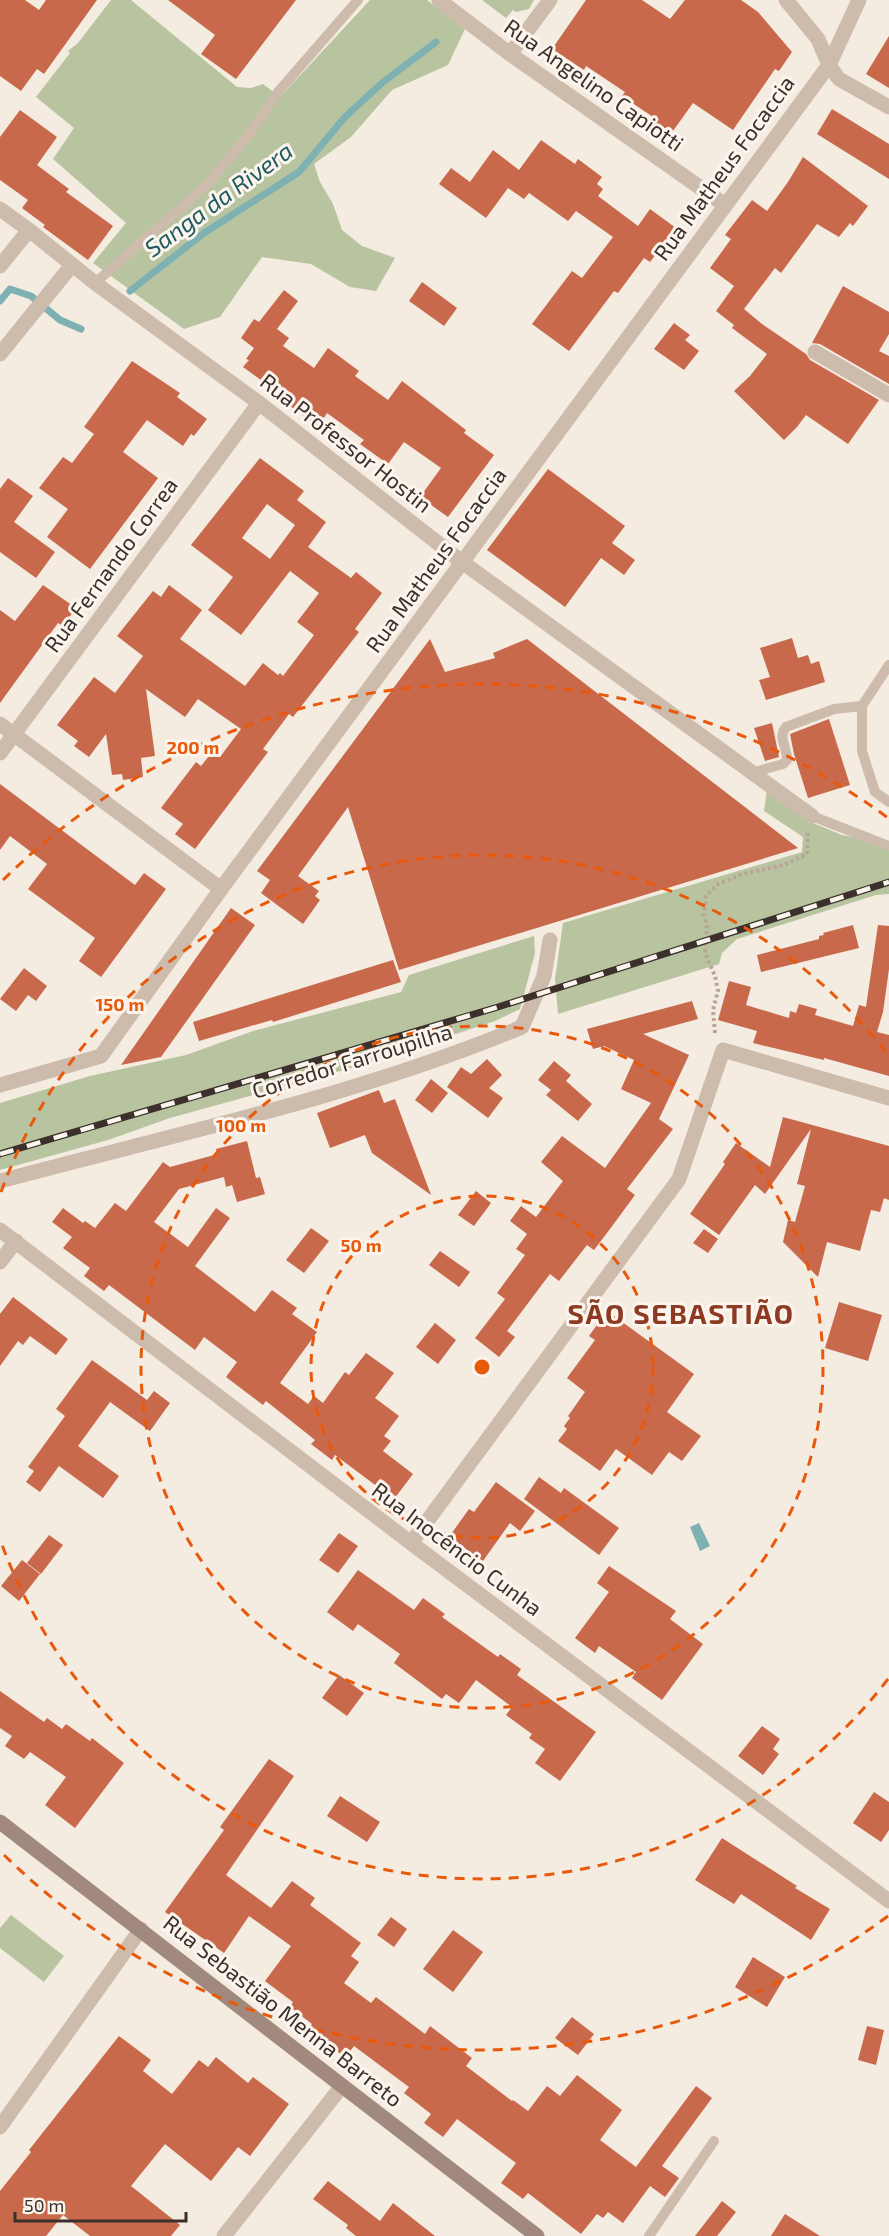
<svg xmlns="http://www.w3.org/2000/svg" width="889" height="2236" font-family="'Exo 2',sans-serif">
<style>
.green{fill:#b8c4a0}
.water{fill:#7fb0b2}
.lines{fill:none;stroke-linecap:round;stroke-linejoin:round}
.stream{stroke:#7fb0b2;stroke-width:7}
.building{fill:#c8694b;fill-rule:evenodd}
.path{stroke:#b9a596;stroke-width:4;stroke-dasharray:3 3;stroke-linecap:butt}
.lane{stroke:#cdbbac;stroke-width:10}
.street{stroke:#cdbbac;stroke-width:15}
.secondary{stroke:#a18a7d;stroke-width:15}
.rail-casing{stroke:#3b302b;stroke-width:7}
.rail{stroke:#fbf5ee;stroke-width:4.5;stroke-dasharray:14;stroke-linecap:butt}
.ring{fill:none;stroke:#e8590c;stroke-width:3;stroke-dasharray:10 8}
.labels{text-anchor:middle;stroke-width:6;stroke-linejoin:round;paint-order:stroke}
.street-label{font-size:22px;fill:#3b302b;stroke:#fbf5ee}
.water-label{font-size:24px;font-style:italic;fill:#1f5a5e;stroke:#fbf5ee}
.district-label{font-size:28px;font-weight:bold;letter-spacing:1.5px;fill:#8c3b22;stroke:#fbf5ee}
.centre{fill:#e8590c;stroke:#fbf5ee;stroke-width:3}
.ring-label{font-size:18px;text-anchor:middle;font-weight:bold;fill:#e8590c;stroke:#fbf5ee;stroke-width:6;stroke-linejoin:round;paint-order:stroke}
</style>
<rect width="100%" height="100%" fill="#f4ebe1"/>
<g class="green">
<polygon points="111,0 131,0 237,87 251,88 263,84 280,97 370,0 427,0 465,29 448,65 392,90 351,137 314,164 320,182 333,204 342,230 362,246 395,258 376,291 350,287 311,264 262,257 220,317 184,329 93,263 126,223 53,159 74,128 36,97 70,53 68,51 78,43"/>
<polygon points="482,0 534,0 529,9 516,12 513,10 506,18"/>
<polygon points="767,789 813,823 842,835 864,839 889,850 889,894 876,895 737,939 722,953 719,964 558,1014 555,979 563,923 802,852 803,837 764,811"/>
<polygon points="534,936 535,953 520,1009 495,1021 362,1065 170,1118 108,1140 0,1170 0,1103 90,1076 186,1055 253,1031 401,992 409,975"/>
<polygon points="11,1915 64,1956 44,1982 0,1948 0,1928"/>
</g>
<polygon class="water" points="699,1523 710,1546 700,1551 690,1527"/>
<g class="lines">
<g class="stream">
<polyline points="130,291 204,233 299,172 345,117 382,83 436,42"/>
<polyline points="0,301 10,289 31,296 60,320 81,329"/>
</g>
</g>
<g class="building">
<polygon points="0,0 25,0 39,10 46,0 97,0 44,74 37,69 21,91 0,76"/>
<polygon points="168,0 296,0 236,79 201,54 215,35"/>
<polygon points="586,0 642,0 670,19 685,0 741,0 758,12 792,52 779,71 775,69 733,130 693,103 668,138 651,126 656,119 622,96 625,92 586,66 584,70 552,49"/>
<polygon points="889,36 889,88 866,74"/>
<polygon points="832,109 889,144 889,179 817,134"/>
<polygon points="20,110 57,137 37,165 69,189 66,192 113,226 88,260 43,227 45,225 22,208 28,200 0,180 0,137"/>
<polygon points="541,140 575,164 578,159 602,177 597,184 603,189 598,196 638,226 650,209 676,228 650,262 644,258 618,293 614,291 569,351 532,324 572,271 582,278 613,237 576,211 568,221 529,193 524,199 508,188 486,218 439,184 451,168 470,182 493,150 519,170"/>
<polygon points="803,157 868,206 853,226 850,223 839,237 817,224 781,273 775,268 744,309 762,324 806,354 810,360 879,400 848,444 806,415 797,427 784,440 734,391 750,376 767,354 732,328 734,325 716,311 734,286 710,268 731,239 725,235 752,200 767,211 788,182"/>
<polygon points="422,282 457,308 444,326 409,301"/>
<polygon points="843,286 889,312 889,334 879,351 889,356 889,384 820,344 812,343"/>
<polygon points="284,290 298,301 277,329 289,338 283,346 314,368 328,348 359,371 355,376 388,400 402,381 466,430 464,433 494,455 448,517 420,497 441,468 404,442 388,464 360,444 364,440 327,413 318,427 286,403 288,400 243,367 249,360 246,359 254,348 241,338 254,319 259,322"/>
<polygon points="674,323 690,335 685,340 699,351 684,370 654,349"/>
<polygon points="132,361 180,393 177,397 207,419 194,436 191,434 183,446 147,420 123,452 158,478 90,569 47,537 68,509 39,488 63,457 72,463 94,434 84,427"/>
<path d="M 260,458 L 304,491 L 297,500 L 326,522 L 308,547 L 351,578 L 356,572 L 382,593 L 355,629 L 359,632 L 293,717 L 289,714 L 263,749 L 268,752 L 195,849 L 175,834 L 183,824 L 161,808 L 196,762 L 201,766 L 213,751 L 220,757 L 241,729 L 198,699 L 185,717 L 146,689 L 155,756 L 141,758 L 143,777 L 123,780 L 122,774 L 112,775 L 106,734 L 89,757 L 74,746 L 78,741 L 57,725 L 94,677 L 115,693 L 143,656 L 117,636 L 153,591 L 161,597 L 169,585 L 202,610 L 180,639 L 245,686 L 263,663 L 278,675 L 280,673 L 283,676 L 314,635 L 297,622 L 319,593 L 290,571 L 241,635 L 208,610 L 233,577 L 191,545 ZM 267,504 L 295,525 L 270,559 L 242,538 Z"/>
<polygon points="548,469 625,526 612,543 635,560 624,575 601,558 565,607 487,550"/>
<polygon points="8,478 33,496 14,522 55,552 36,578 0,552 0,489"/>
<polygon points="43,585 76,608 63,626 58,623 0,703 0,610 15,621"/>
<polygon points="792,638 798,658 808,655 811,664 819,661 825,682 766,700 759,680 770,677 760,648"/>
<polygon points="430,639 445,672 495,658 493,653 527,639 798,848 399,970 348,807 298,876 319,891 315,896 320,900 303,924 261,893 270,880 257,871"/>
<polygon points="829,719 850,785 808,798 794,754 790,734"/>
<polygon points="772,723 779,757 765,761 754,728"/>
<polygon points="0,784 135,885 144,873 166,889 101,977 79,961 95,938 28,889 47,864 10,836 0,850"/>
<polygon points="231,908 255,925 161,1057 121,1065"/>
<polygon points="853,925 859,948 761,972 757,955 819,939 819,936 824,935 823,933"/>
<polygon points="878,925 889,926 889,969 883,1012 877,1032 889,1035 889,1076 824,1058 824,1060 753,1043 757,1031 718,1020 729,981 751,987 746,1005 789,1018 790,1011 796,1013 799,1004 817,1009 815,1015 853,1026 859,1005 866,1007"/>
<polygon points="393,960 401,982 273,1022 272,1020 199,1041 193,1022"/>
<polygon points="24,968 47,986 36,1001 28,995 16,1011 0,999"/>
<polygon points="692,1001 698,1019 643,1034 689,1055 659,1119 673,1129 627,1189 635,1195 610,1229 594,1250 587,1245 559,1281 550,1274 507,1331 515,1337 499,1357 475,1338 505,1299 497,1293 525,1255 516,1249 527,1234 510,1221 521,1206 536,1217 563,1181 541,1162 562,1136 605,1168 651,1103 621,1089 634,1060 604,1046 593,1049 587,1029"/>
<polygon points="487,1059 502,1075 489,1088 503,1098 488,1118 447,1087 461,1067 471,1074"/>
<polygon points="554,1061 571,1075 566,1081 592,1104 578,1121 546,1095 551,1090 538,1080"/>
<polygon points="431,1079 448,1093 432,1113 415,1100"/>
<polygon points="379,1090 384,1103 395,1099 431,1195 372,1153 365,1135 330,1148 317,1113"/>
<polygon points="783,1117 889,1146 889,1200 884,1198 880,1212 871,1210 860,1251 827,1242 818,1277 783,1242 788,1220 795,1222 805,1186 797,1184 811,1129 765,1194 755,1185 719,1235 690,1214 725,1164 723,1162 736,1143 770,1167"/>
<polygon points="247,1141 256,1178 260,1177 265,1194 237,1202 232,1185 226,1187 224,1177 179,1189 154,1222 188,1247 216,1208 230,1218 195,1266 255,1312 272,1290 297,1308 292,1314 317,1332 280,1383 308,1404 314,1396 323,1403 345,1372 349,1375 366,1353 394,1373 375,1398 399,1416 384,1436 391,1441 383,1451 413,1474 394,1499 335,1455 332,1460 311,1444 315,1440 266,1401 263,1405 226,1377 237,1362 204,1337 195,1350 109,1285 104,1291 84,1276 90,1268 63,1248 72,1237 52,1222 63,1208 83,1223 85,1221 95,1228 115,1203 126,1211 163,1162 170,1167 218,1154 216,1149"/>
<polygon points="476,1191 491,1203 474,1226 458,1215"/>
<polygon points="311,1228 329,1241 304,1273 286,1260"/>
<polygon points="704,1229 718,1239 708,1253 693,1243"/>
<polygon points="440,1251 470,1272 459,1287 429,1265"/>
<polygon points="13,1297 68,1339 56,1355 30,1336 23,1345 18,1341 0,1366 0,1314"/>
<polygon points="839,1302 882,1315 868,1361 825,1348"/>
<polygon points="607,1311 694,1374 667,1412 701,1436 682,1461 669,1452 652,1475 616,1449 600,1471 558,1441 567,1429 564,1426 570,1418 568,1416 585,1392 567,1378 595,1340 589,1336"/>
<polygon points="435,1323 456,1340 438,1364 416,1347"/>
<polygon points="92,1360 147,1400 154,1391 170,1403 150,1431 110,1402 78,1446 119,1476 103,1498 59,1466 40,1492 26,1482 34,1471 28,1467 65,1416 56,1409"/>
<polygon points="539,1477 561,1493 564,1488 619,1528 599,1555 524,1499"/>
<polygon points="496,1482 535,1511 520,1531 510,1523 483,1561 449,1537 469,1509 474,1512"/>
<polygon points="339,1533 358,1546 338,1573 319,1560"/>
<polygon points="49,1535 63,1545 41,1574 27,1563"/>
<polygon points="22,1560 40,1574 19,1601 1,1586"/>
<polygon points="609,1566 676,1611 670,1619 703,1644 662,1700 632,1678 636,1672 599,1646 595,1653 575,1638 609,1592 597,1583"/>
<polygon points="358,1570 414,1610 423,1598 445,1614 442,1617 498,1657 500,1654 521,1669 517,1675 596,1732 560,1781 535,1763 545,1749 529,1738 532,1734 506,1715 512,1707 476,1680 459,1703 446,1694 442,1699 394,1663 400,1654 358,1624 353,1631 327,1612"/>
<polygon points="339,1675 364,1693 347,1716 322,1698"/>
<polygon points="0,1691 44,1722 47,1718 62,1729 66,1724 90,1741 92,1738 124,1763 75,1828 45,1805 66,1777 30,1752 24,1759 5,1746 12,1736 0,1728"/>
<polygon points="762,1726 780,1739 773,1749 779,1754 763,1775 738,1756"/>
<polygon points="269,1759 294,1776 226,1875 271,1908 292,1881 315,1898 310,1905 361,1943 351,1956 359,1962 344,1983 371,2003 376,1997 425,2034 430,2026 472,2058 466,2066 512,2101 513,2100 528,2111 547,2086 560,2096 577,2075 622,2110 600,2140 636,2167 696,2086 712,2098 662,2166 679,2178 665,2197 650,2186 623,2223 608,2212 603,2218 597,2214 581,2234 528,2193 523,2199 501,2183 516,2163 457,2119 443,2137 424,2123 431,2114 404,2093 409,2087 354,2046 345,2058 310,2027 312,2024 290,2007 293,2002 265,1981 291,1946 249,1916 224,1953 165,1912 224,1830 220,1827"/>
<polygon points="874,1792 889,1802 889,1830 881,1842 853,1823"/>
<polygon points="340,1796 380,1822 367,1842 327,1816"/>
<polygon points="722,1838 797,1886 795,1888 830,1909 811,1940 741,1894 734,1904 695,1880"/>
<polygon points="391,1917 407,1929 394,1947 377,1935"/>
<polygon points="453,1930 483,1952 453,1992 423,1969"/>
<polygon points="753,1957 785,1977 767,2007 735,1987"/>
<polygon points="572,2017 594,2034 578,2055 555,2038"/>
<polygon points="867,2026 884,2030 876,2065 858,2060"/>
<polygon points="119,2036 151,2060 143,2071 172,2094 199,2060 208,2067 216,2057 248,2083 253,2077 289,2104 250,2156 238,2147 211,2181 165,2144 131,2186 180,2225 171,2236 90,2236 63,2215 46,2236 0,2236 0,2191 31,2152 29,2150"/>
<polygon points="328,2181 380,2221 393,2203 435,2236 356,2236 346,2228 348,2225 313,2199"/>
<polygon points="722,2201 736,2212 717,2236 695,2236"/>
<polygon points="785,2214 820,2236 771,2236"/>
</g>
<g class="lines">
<polyline class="path" points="715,1033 713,1010 718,991 715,976 705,953 707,928 704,914 706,896 718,884 743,874 784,865 807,854 808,832"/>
<g class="lane">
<polyline points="95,283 208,184 251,132 278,92 358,0"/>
<polyline points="889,665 862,706 862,751 875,792 889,802"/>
<path d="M 751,773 L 783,764 L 787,760 C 788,748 777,738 786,727 L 834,709 L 862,706"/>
<polyline points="812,816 889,846"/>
<polyline points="649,2236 714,2141"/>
</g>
<g class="street">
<polyline points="439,0 510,54 725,205"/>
<polyline points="786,0 818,39 829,65 839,79 889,107"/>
<polyline points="510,54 550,0"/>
<polyline points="0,209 29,230 95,283 259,403 462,562 812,816"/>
<polyline points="0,266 29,230"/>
<polyline points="815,352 889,395"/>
<polyline points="0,354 72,265"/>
<polyline points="0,724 221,889"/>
<polyline points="0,753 259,403"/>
<polyline points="0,1085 101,1056 221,889 829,65 859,0"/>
<path d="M 0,1181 C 175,1134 354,1097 522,1027 L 544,976 L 550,940"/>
<polyline points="0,1230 411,1543 889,1901"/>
<polyline points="0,1262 16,1241"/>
<polyline points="411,1543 679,1179 723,1050 889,1098"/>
<polyline points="0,2127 141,1929"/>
<polyline points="224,2236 342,2086"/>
</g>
<polyline class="secondary" points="0,1822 537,2236"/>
<g class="rail-casing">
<polyline id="rail" points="0,1154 498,1007 889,882"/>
</g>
<use href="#rail" class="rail"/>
</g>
<g class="ring">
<circle cx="482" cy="1367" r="171"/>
<circle cx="482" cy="1367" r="341"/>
<path d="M888 1679A512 512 0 0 1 1 1542M1 1192A512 512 0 0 1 888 1055"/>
<path d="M888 1916A683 683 0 0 1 3 1854M3 880A683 683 0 0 1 888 818"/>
</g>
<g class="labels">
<g class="street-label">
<text transform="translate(594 85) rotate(35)" y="8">Rua Angelino Capiotti</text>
<text transform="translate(724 168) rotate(-54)" y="8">Rua Matheus Focaccia</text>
<text transform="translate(346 443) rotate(38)" y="8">Rua Professor Hostin</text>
<text transform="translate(436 560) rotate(-54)" y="8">Rua Matheus Focaccia</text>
<text transform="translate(111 565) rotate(-54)" y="8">Rua Fernando Correa</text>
<text transform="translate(352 1061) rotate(-17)" y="8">Corredor Farroupilha</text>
<text transform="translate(457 1549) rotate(37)" y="8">Rua Inocêncio Cunha</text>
<text transform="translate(283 2011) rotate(38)" y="8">Rua Sebastião Menna Barreto</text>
</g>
<g class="water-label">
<text transform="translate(219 200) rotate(-36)" y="8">Sanga da Rivera</text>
</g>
<g class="district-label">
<text x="681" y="1324">SÃO SEBASTIÃO</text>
</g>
</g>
<circle cx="482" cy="1367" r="9" class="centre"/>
<g class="ring-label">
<text x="193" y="754">200 m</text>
<text x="120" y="1011">150 m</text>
<text x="241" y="1132">100 m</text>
<text x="361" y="1252">50 m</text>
</g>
<path d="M15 2212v9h171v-9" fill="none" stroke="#3b302b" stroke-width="3"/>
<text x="24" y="2212" font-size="18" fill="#3b302b" stroke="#fbf5ee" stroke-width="4.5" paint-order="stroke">50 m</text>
</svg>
